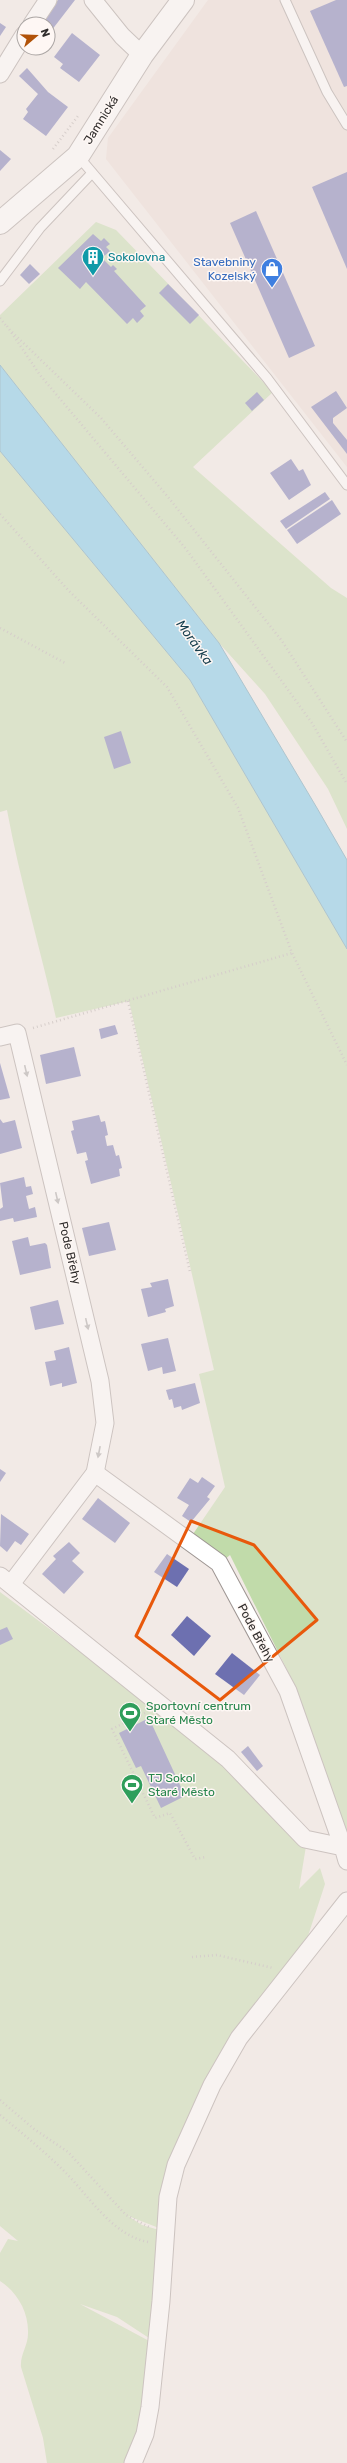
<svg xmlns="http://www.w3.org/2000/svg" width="347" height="2463" font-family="Rubik,sans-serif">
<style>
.built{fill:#ebdbd4}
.green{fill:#c1dbaa}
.water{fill:#6ec6ea;stroke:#5b98b1}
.building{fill:#6d70b0}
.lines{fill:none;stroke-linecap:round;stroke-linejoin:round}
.lane-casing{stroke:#9e9693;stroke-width:11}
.street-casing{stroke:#9e9693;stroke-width:19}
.secondary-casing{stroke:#9e9693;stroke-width:24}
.path{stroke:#b3adaa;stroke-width:2.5;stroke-dasharray:1 3;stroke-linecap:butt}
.lane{stroke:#fff;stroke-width:9}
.street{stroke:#fff;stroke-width:17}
.secondary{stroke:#fff;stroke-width:22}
.oneway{fill:#a1a0a0}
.marked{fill:none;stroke:#e8590c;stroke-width:3;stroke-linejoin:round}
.labels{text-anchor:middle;stroke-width:3;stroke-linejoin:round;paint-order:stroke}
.street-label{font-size:12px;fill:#2f2c2b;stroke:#fef7f4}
.culture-label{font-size:12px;fill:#0d838f;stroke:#fef7f4;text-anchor:start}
.shop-label{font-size:12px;fill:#366cbe;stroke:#fef7f4;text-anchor:end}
.leisure-label{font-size:12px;fill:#27864d;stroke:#fef7f4;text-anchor:start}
.water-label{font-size:13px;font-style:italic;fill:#173f4e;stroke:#fef7f4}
</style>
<rect width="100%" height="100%" fill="#f2eae6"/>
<polygon class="built" points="208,0 347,0 347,467 106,159 108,138"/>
<g class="green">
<polygon points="96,222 116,230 273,392 193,467 331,588 347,598 347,829 328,789 265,694 219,643 0,365 0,315"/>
<path d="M 0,451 L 190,680 L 347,949 L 347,1836 L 296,1688 L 230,1555 L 223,1561 L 191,1537 L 225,1487 L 199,1374 L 214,1370 L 129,1001 L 56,1018 C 40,948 20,880 7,810 L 0,812 Z"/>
<path d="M 0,1592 L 153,1706 L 208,1751 L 306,1846 L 299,1889 L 320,1868 L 325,1884 L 305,1945 L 238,2030 L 159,2228 L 128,2216 L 142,2225 L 159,2230 L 153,2318 L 149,2338 L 117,2317 L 80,2304 L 151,2342 L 141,2463 L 47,2463 L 43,2438 L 21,2367 C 20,2355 28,2345 28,2334 C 29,2312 17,2292 0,2281 L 0,2253 L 8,2239 L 18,2241 L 0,2226 Z"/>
</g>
<polygon class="water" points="0,365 219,643 317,808 347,860 347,949 190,680 0,451"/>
<g class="building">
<polygon points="58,0 75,0 48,35 48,24 39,24"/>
<polygon points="336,0 347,0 347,86 344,87 310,11"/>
<polygon points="0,23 6,27 0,36"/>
<polygon points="72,33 100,55 79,82 60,68 63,64 54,57"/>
<polygon points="27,68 48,92 68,107 46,136 23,119 28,112 26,109 38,94 19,76"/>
<polygon points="0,150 11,159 0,171"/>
<polygon points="347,172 347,269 312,187"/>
<polygon points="256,211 315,346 289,358 230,223"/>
<polygon points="93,234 101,241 104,238 110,244 106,247 110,251 102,258 111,267 113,265 117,269 114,271 146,306 140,311 144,316 137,323 133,318 127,324 86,282 80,289 58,268"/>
<polygon points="30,264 40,274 29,284 20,275"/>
<polygon points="168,284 199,315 190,324 159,293"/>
<polygon points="336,391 347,408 333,418 333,423 347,440 347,454 311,407"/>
<polygon points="257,392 264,400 252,411 245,403"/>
<polygon points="291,459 299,471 303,469 311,485 289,500 270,473"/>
<polygon points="325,492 330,499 286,529 280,521"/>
<polygon points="332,500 341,514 297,544 287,530"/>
<polygon points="121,731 131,763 114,769 104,737"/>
<polygon points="115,1025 118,1034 101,1039 99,1029"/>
<polygon points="74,1047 81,1076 46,1084 40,1055"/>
<polygon points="0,1063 10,1098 0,1100"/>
<polygon points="99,1115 101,1122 105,1121 108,1135 105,1136 107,1146 113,1145 116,1156 119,1155 122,1168 119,1169 120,1176 91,1184 85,1161 88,1160 86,1152 77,1154 71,1131 74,1130 72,1121"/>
<polygon points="0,1119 3,1123 15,1120 22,1148 0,1154"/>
<polygon points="24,1177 26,1187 31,1186 33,1194 26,1196 29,1209 35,1207 37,1217 14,1222 13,1218 0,1221 0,1209 3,1207 0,1183"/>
<polygon points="109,1222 116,1250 89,1256 82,1228"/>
<polygon points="28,1237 30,1246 45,1243 47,1245 51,1268 20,1275 12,1241"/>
<polygon points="168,1279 174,1306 165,1309 166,1312 148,1317 141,1289 152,1287 150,1283"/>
<polygon points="58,1300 64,1324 35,1330 30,1307"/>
<polygon points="168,1338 176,1371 163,1374 162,1367 148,1371 141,1344"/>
<polygon points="69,1347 77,1383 62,1387 62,1383 50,1386 45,1362 56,1360 54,1351"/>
<polygon points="195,1383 200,1403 182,1410 181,1406 174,1408 172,1399 169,1400 166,1390"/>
<polygon points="0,1469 6,1473 0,1482"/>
<polygon points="202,1477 215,1486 207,1497 210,1499 191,1522 182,1516 189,1505 177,1498 190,1478 198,1483"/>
<polygon points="98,1498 130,1523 115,1543 82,1519"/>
<polygon points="1,1514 29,1534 21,1545 15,1541 7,1552 0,1546"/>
<polygon points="69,1542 80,1553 72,1561 84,1572 64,1594 42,1574 56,1559 53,1556"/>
<polygon points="167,1554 189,1569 177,1587 154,1572"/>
<polygon points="187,1616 211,1636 194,1656 171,1635"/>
<polygon points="7,1627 13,1639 0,1645 0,1630"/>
<polygon points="232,1653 260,1675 244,1695 215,1674"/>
<polygon points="149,1718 185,1796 161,1808 141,1766 136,1768 119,1733"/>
<polygon points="248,1746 263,1766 257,1771 241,1752"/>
</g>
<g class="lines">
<g class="lane-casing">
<g id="lane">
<polyline points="285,0 327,92 347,125"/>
<polyline points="78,156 267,378 347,485"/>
<polyline points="0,281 40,228 92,173"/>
</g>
</g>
<g class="street-casing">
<g id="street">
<polyline points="93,0 122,36 142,55"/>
<polyline points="32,24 48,0"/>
<polyline points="0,74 24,35"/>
<polyline points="0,1037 17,1033 100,1381 105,1423 95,1473 11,1584"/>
<polyline points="95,1473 219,1563 288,1691 343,1847"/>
<polyline points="0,1576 228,1759 305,1839 343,1847 347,1861"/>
<polyline points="133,2463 145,2434 150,2407 161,2301 168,2197 176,2165 212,2085 239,2038 347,1901"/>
</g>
</g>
<g class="secondary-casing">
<polyline id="secondary" points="0,223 78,156 142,55 183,0"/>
</g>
<g class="path">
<polyline points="53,149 78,116"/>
<polyline points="0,318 7,327"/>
<polyline points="7,326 40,375 186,549 312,723 347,784"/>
<polyline points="12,332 101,418 168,497 282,641 347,742"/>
<polyline points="0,514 69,591 167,687 238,808 292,953 347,1065"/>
<polyline points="0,628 65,663"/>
<polyline points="128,1001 190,1272"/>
<polyline points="33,1028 292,953"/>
<polyline points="145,1713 112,1729 155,1818 170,1813 195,1859 206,1857"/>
<polyline points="192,1957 217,1955 273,1968"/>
<polyline points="0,2100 34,2129 68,2152 126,2215 149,2227"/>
<path d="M 0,2115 C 22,2133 44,2151 65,2172 C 89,2196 112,2235 148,2242"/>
</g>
<use href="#lane" class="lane"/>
<use href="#street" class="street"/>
<use href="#secondary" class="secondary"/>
</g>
<defs><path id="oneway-solid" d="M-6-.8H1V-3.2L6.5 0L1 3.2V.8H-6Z"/></defs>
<g class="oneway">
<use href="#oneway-solid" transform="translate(26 1071) rotate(77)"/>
<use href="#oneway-solid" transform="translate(57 1198) rotate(77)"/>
<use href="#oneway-solid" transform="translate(87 1324) rotate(77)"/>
<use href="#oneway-solid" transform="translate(99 1452) rotate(101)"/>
</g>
<path d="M0 0H347V2463H0ZM 191,1521 L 254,1545 L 317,1620 L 220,1700 L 136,1636 Z" fill="#f2eae6" fill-opacity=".55" fill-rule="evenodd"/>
<path class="marked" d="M 191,1521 L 254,1545 L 317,1620 L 220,1700 L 136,1636 Z"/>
<defs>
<g id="building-pin" transform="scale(1.15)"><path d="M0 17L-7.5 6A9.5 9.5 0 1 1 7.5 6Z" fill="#0f9aa8" stroke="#fef7f4"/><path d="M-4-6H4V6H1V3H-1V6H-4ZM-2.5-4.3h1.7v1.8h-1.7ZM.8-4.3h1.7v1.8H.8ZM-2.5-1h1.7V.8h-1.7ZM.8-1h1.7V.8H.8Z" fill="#fff"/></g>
<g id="shop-pin" transform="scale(1.15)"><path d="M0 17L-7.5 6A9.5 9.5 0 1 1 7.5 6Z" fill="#3f7fe0" stroke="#fef7f4"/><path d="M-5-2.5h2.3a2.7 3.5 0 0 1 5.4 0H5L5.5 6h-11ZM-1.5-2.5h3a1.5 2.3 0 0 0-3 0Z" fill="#fff"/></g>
<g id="stadium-pin" transform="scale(1.15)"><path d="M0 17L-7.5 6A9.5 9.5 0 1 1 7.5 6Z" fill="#2e9e5b" stroke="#fef7f4"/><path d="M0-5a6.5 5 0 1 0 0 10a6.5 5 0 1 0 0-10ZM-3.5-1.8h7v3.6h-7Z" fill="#fff"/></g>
</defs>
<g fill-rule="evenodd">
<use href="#building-pin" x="93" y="257"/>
<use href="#shop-pin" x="272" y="269"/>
<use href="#stadium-pin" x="130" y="1713"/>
<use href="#stadium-pin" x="132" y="1785"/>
</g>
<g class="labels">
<g class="street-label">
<text transform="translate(101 120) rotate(-58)" y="4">Jamnická</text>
<text transform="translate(70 1253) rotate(77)" y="4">Pode Břehy</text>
<text transform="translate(256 1633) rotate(62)" y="4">Pode Břehy</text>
</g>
<g class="culture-label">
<text x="108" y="261">Sokolovna</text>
</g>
<g class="shop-label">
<text x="256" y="266">Stavebniny<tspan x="256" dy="14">Kozelský</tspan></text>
</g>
<g class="leisure-label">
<text x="146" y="1710">Sportovní centrum<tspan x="146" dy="14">Staré Město</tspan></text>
<text x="148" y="1782">TJ Sokol<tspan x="148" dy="14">Staré Město</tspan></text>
</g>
<g class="water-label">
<text transform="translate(195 642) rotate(54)" y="5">Morávka</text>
</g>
</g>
<g transform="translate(36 36) rotate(71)"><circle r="19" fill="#fef7f4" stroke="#aba6a4"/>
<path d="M0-3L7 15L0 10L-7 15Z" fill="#b15208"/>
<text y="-6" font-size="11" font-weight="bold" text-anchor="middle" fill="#2f2c2b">N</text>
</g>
</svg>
